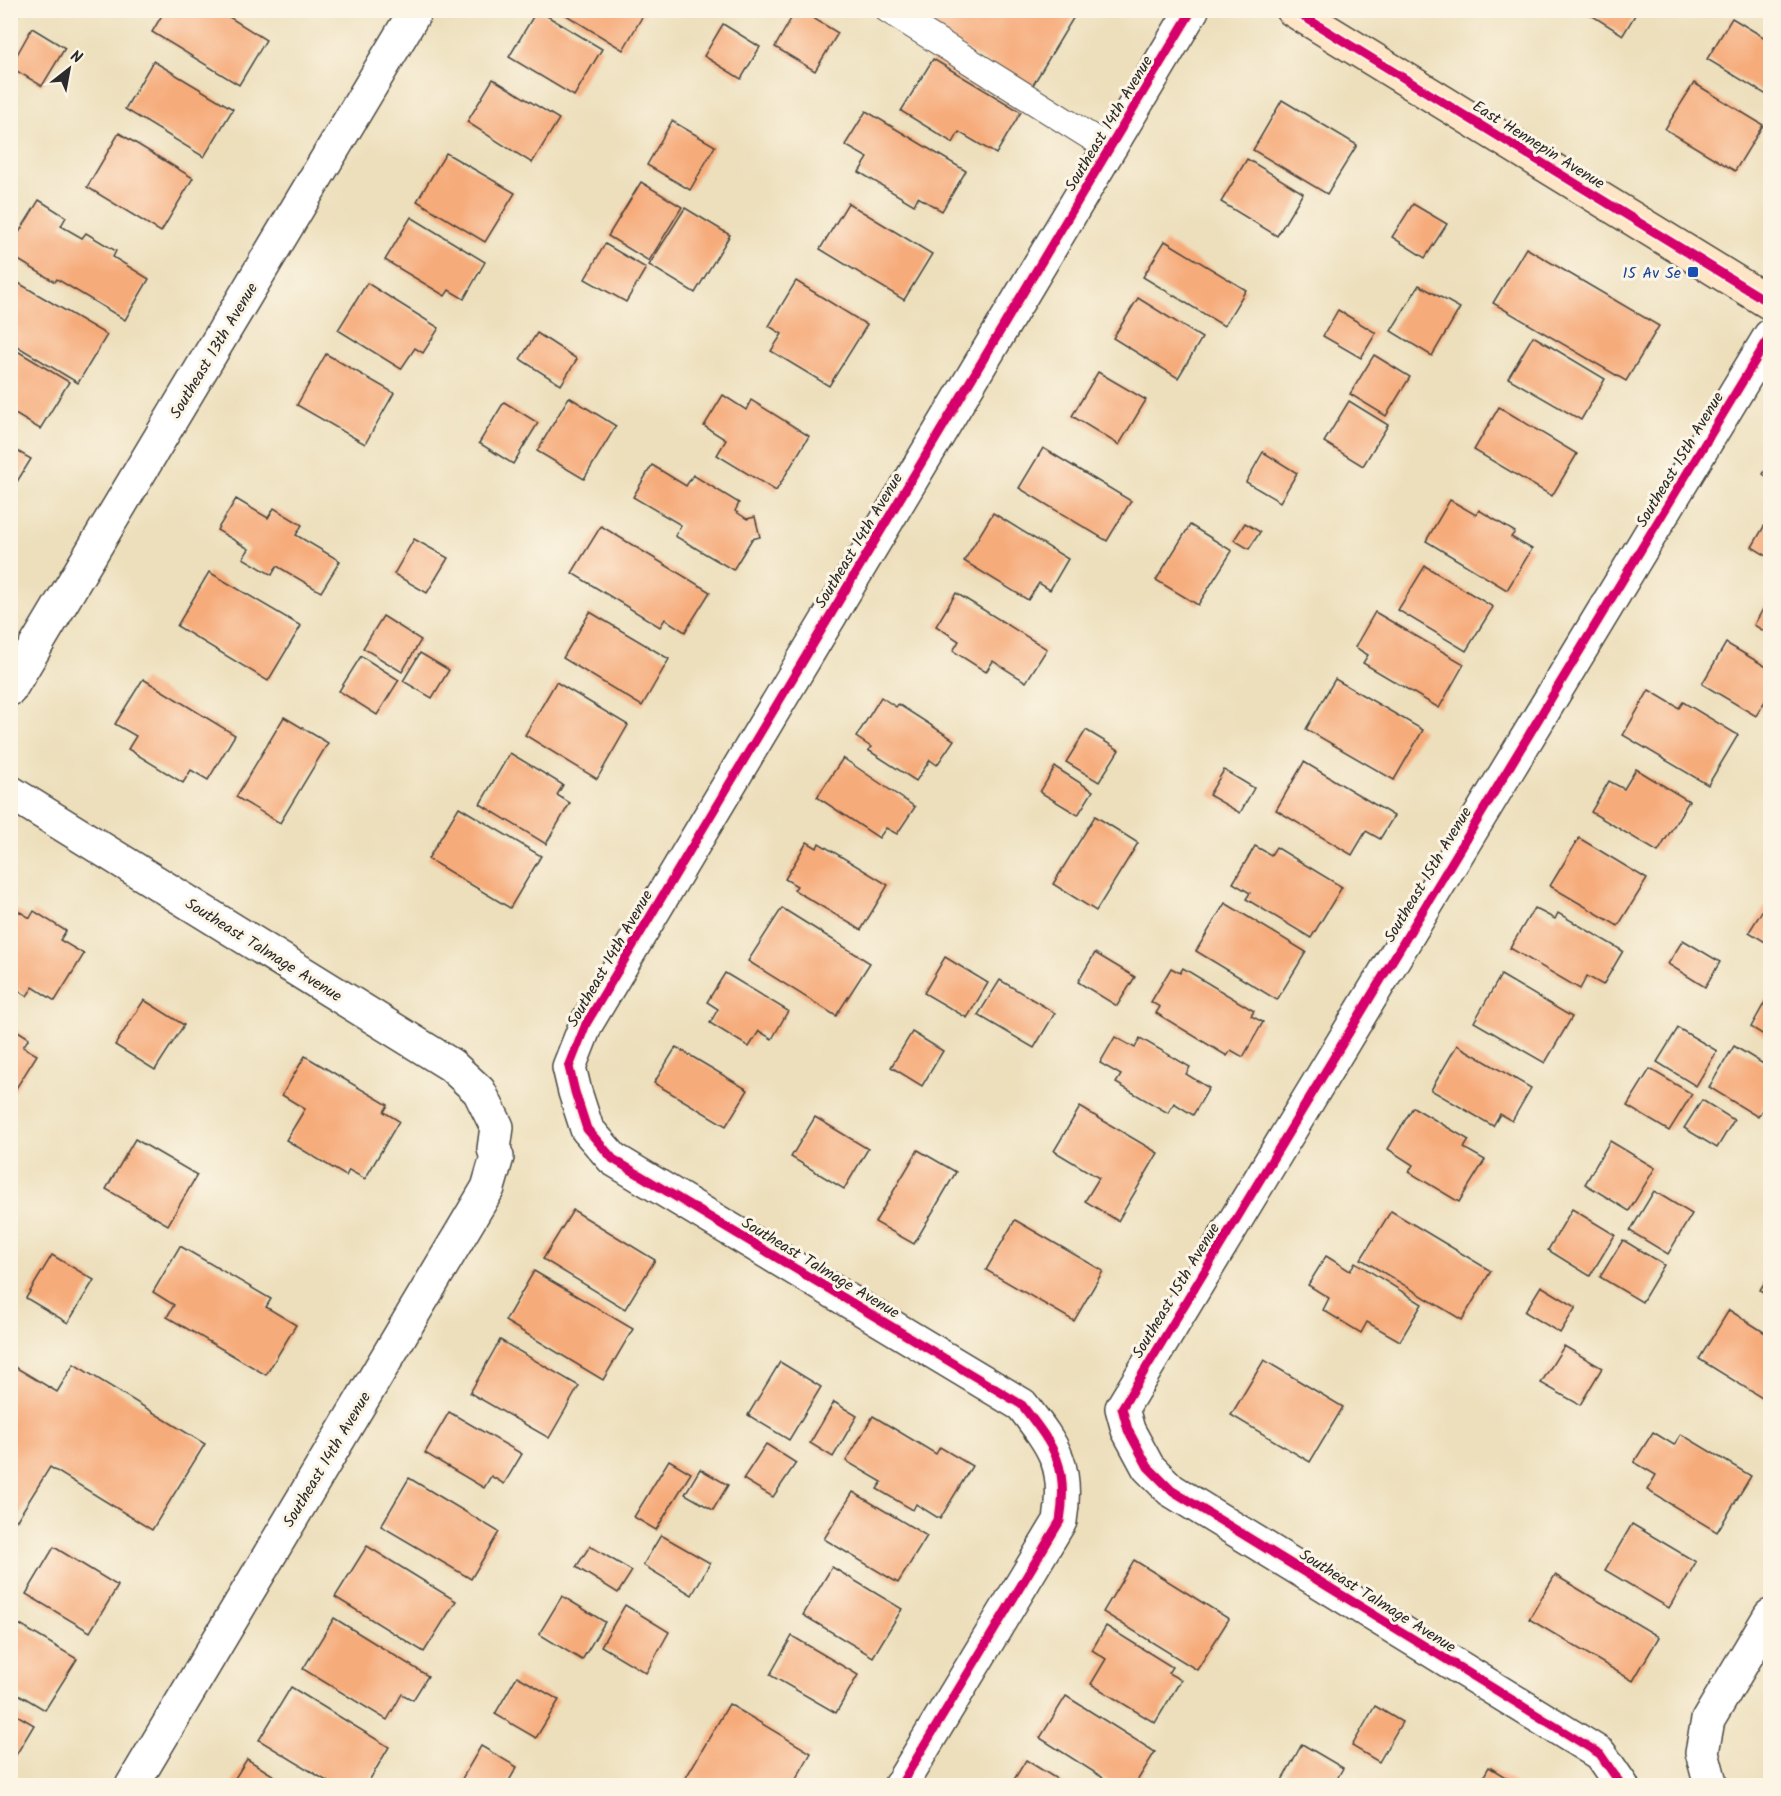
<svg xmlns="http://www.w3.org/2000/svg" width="1781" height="1796" font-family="Kalam,sans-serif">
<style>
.building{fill:#f6ab7a}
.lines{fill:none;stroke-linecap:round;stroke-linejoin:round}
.service-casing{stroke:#484641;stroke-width:28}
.minor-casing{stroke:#484641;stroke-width:36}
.secondary-casing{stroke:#484641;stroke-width:36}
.service{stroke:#fff;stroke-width:26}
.minor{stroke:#fff;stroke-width:33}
.secondary{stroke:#fde5c5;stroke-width:33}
.cycleway-casing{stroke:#fcf5e5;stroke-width:13}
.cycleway{stroke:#d6006c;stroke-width:9}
.transit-dot{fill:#1a4fb4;stroke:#fcf5e5;stroke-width:2}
.labels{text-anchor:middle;stroke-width:6;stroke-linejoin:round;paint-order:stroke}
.street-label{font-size:16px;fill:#2b2b2b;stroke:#fcf5e5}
.transit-label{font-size:16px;fill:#164399;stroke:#fcf5e5;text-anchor:end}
</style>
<rect width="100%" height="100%" fill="#fcf5e5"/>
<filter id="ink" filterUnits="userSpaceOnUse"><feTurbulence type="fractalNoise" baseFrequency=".0167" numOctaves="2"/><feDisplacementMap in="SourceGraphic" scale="12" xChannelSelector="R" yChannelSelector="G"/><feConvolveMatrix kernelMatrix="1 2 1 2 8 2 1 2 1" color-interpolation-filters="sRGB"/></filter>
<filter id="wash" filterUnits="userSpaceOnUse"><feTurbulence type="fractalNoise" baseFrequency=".008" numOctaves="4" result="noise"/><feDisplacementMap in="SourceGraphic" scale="24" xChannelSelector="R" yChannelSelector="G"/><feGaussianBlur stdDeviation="1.35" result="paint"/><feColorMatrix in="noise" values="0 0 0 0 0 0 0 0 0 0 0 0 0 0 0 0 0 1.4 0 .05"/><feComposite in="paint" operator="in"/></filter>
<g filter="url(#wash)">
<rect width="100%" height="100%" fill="#eddfbc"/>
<g id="blocks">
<g class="building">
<polygon points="10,10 19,13 10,27"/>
<polygon points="165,10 218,10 266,40 239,85 152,32"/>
<polygon points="537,10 602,49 574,96 509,57"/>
<polygon points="558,10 646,10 623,50"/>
<polygon points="796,10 800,10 838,33 815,71 775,47"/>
<polygon points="904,10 1078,10 1030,90"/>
<polygon points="1583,10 1638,10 1623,35"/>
<polygon points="1732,18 1770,41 1770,97 1707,59"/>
<polygon points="723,24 760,47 741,79 704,56"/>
<polygon points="32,28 65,48 42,86 10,67"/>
<polygon points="933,59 1021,112 996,154 959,132 953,143 901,111"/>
<polygon points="153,61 233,109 204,157 125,109"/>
<polygon points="493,79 559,119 532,163 467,122"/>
<polygon points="1694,83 1763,125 1735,171 1665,129"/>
<polygon points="1282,100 1357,145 1327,194 1253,150"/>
<polygon points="866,111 966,171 942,211 918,197 914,205 859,172 868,158 845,145"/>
<polygon points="672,121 715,146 690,190 647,165"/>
<polygon points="119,133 193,178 161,232 87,187"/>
<polygon points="446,153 515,193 485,242 417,201"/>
<polygon points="1247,159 1303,193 1277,236 1221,202"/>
<polygon points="641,182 682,207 649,261 608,236"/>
<polygon points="39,200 66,217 61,226 82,238 86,233 116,251 113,257 149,279 125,320 57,279 55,282 10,255 10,247"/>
<polygon points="848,203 932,254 904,300 820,249"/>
<polygon points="1413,204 1447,224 1425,258 1392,237"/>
<polygon points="685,208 730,235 695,293 649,265"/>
<polygon points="411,217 485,262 464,299 449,290 445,296 385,260"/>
<polygon points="1165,241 1246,290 1224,326 1143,277"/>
<polygon points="605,244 646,268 626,302 585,279"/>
<polygon points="1526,248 1659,326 1626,381 1493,303"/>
<polygon points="15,281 107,335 78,383 10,342 10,289"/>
<polygon points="796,281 867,325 829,386 771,351 782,334 769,326"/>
<polygon points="367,283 439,328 423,353 415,348 401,369 338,330"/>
<polygon points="1419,285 1460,308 1432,356 1391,331"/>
<polygon points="1138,298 1202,338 1178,378 1113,338"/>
<polygon points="1338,310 1376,333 1361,358 1323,336"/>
<polygon points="537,333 577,359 561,385 520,359"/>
<polygon points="1533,336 1605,379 1581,420 1508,378"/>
<polygon points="14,349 69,382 40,429 10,411 10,353"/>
<polygon points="326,354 394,393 365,444 297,405"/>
<polygon points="1374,355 1410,377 1386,416 1350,394"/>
<polygon points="1098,372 1146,400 1119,445 1072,416"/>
<polygon points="723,395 746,410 751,400 809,436 776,491 717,455 726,440 704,426"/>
<polygon points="569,397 616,426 584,479 537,451"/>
<polygon points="1349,401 1388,425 1363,466 1324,442"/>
<polygon points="504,402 538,423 513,464 479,443"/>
<polygon points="1499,407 1577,454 1552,496 1474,450"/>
<polygon points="10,447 31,459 10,493"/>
<polygon points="1043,448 1131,501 1107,541 1019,488"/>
<polygon points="1263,452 1297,473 1280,502 1246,482"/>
<polygon points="1770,462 1770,479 1763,474"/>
<polygon points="652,465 686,486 693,475 739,503 735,511 747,519 755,517 760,537 752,539 733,570 675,536 681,525 633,497"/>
<polygon points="236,499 268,518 274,508 302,525 296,535 340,561 321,592 277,566 272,575 243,558 249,549 217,530"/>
<polygon points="1450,500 1476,515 1479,510 1515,532 1511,537 1532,549 1507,590 1426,541"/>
<polygon points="993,513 1068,559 1050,590 1039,583 1028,600 964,561"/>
<polygon points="1770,516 1770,558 1752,547"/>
<polygon points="1245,523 1260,532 1249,549 1234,540"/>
<polygon points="1190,525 1232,551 1198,605 1156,580"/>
<polygon points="601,526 710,592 685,632 665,619 660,627 572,573"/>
<polygon points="414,539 448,558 427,593 394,574"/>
<polygon points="1425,566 1493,607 1466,651 1398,610"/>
<polygon points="209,572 301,626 268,681 177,626"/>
<polygon points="956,593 1047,649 1026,682 993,661 986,672 953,651 959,641 936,626"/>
<polygon points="1770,597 1770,635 1754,625"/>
<polygon points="590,612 669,659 642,706 563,658"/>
<polygon points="1375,612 1464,664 1439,708 1363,663 1368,655 1355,647"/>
<polygon points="383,616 421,640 402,672 363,648"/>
<polygon points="1726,643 1770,669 1770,693 1756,716 1702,684"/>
<polygon points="420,653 449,670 432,698 403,681"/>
<polygon points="361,656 399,680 377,715 339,691"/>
<polygon points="143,679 235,735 208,780 191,770 183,783 128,749 136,736 115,724"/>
<polygon points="1335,679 1423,730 1394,780 1306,729"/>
<polygon points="556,682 628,725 597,779 525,735"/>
<polygon points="1649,690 1679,708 1683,702 1738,735 1708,785 1623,735"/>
<polygon points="881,697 896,707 898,704 954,740 937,765 930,760 916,781 868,750 871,747 856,737"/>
<polygon points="284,717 328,743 280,823 236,797"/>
<polygon points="1086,730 1119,750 1099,782 1066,762"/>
<polygon points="510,753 563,785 557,795 570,803 546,844 480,804"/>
<polygon points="843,758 915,807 897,834 886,828 879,838 817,797"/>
<polygon points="1304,762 1394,816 1380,839 1366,831 1352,855 1276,810"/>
<polygon points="1055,767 1093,791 1078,815 1040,792"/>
<polygon points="1636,769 1689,801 1658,852 1591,812 1609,781 1624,789"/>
<polygon points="1224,770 1254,788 1240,813 1209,795"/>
<polygon points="459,807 541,856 510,908 428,859"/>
<polygon points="1095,816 1138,843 1096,911 1053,884"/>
<polygon points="1579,838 1647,879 1618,926 1550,886"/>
<polygon points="807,842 817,848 819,843 888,885 861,930 794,890 797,886 785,879"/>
<polygon points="1255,846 1271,855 1276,847 1342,887 1311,938 1246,899 1250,893 1233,883"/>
<polygon points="1225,903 1306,952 1277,1000 1196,951"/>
<polygon points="1767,903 1770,905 1770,945 1749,932"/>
<polygon points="10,906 30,918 34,911 66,931 60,940 84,954 55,1001 33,987 27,996 10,985"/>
<polygon points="782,908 870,963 836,1016 748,961"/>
<polygon points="1534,908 1555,919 1558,913 1623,951 1603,985 1587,976 1580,989 1510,948"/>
<polygon points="1683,940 1720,962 1705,987 1668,964"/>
<polygon points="1095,953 1135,977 1117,1006 1078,982"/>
<polygon points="945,957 988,983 967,1018 924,993"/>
<polygon points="1171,968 1180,973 1183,968 1254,1011 1251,1016 1263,1022 1243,1057 1231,1050 1227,1056 1156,1013 1160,1007 1151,1002"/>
<polygon points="725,973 788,1011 772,1039 759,1031 749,1047 710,1023 718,1009 707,1002"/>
<polygon points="1501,975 1572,1017 1545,1063 1474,1022"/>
<polygon points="1000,980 1055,1013 1034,1048 978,1015"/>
<polygon points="1770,993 1770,1039 1751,1027"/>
<polygon points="144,1000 184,1025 155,1070 115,1045"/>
<polygon points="10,1026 29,1038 23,1047 37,1055 10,1098"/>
<polygon points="1678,1028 1717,1051 1696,1086 1657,1062"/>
<polygon points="912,1032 943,1051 922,1086 891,1067"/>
<polygon points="1115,1037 1135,1048 1140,1038 1190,1067 1186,1074 1209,1088 1193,1115 1174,1103 1168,1113 1116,1083 1121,1075 1100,1063"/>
<polygon points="1457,1045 1531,1088 1512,1121 1500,1114 1493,1126 1431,1090"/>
<polygon points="1734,1046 1770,1068 1770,1097 1758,1117 1709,1087"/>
<polygon points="676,1047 748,1090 726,1126 654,1083"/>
<polygon points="305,1056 388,1105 384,1112 399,1121 365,1179 349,1170 346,1176 286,1140 305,1109 282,1095"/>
<polygon points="1650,1069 1692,1094 1669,1131 1627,1106"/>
<polygon points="1702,1100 1734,1120 1717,1148 1684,1128"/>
<polygon points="1080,1107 1158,1153 1118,1221 1085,1201 1099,1178 1054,1151"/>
<polygon points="1413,1107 1469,1140 1464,1148 1485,1160 1459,1202 1409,1172 1413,1165 1388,1149"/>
<polygon points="815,1117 868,1149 844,1189 791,1157"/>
<polygon points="135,1139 197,1175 168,1225 106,1189"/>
<polygon points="1610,1141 1655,1168 1629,1211 1585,1184"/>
<polygon points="918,1150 956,1172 914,1244 875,1222"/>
<polygon points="1654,1191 1692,1214 1668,1254 1630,1231"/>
<polygon points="1572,1209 1615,1235 1590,1276 1548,1250"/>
<polygon points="573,1210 655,1260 625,1309 543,1259"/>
<polygon points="1391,1211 1491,1271 1462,1320 1361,1259"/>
<polygon points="1015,1220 1103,1271 1074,1321 986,1270"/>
<polygon points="1623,1240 1664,1265 1642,1302 1600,1277"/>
<polygon points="180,1246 271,1299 266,1307 296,1325 266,1375 167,1317 174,1305 153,1292"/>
<polygon points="52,1255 94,1280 68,1323 26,1298"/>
<polygon points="1326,1256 1350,1271 1355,1262 1422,1304 1400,1341 1367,1322 1361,1333 1323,1310 1329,1298 1308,1285"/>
<polygon points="534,1271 633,1329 603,1380 505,1321"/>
<polygon points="1770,1273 1770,1297 1760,1290"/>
<polygon points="1541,1286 1576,1307 1560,1333 1525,1312"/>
<polygon points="1729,1310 1770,1336 1770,1403 1699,1359"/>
<polygon points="500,1340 579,1386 549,1438 470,1393"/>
<polygon points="1564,1346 1602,1368 1580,1405 1541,1383"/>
<polygon points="1264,1360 1343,1407 1310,1462 1231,1415"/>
<polygon points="780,1362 821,1387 789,1440 748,1415"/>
<polygon points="10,1364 57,1392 74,1364 205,1444 152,1530 50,1467 17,1520 10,1517"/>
<polygon points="834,1402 857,1416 833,1457 810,1443"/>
<polygon points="449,1412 522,1454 504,1484 491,1476 484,1488 425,1453"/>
<polygon points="873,1416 936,1454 940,1447 972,1466 940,1519 916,1504 913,1510 877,1489 882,1482 846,1461"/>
<polygon points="1653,1432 1674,1445 1681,1434 1751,1476 1717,1532 1647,1490 1656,1475 1634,1462"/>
<polygon points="766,1444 796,1463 773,1497 743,1479"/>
<polygon points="669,1460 691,1473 656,1530 634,1517"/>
<polygon points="700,1469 728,1485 713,1510 685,1494"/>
<polygon points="409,1478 499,1532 471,1579 381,1526"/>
<polygon points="853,1492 927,1536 898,1583 824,1539"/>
<polygon points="1632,1524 1696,1562 1669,1608 1605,1570"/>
<polygon points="661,1535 710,1563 692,1595 643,1565"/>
<polygon points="367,1546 456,1601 424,1652 335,1597"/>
<polygon points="590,1546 632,1571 618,1593 576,1567"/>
<polygon points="54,1547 118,1586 90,1632 26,1594"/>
<polygon points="1134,1560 1229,1619 1197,1670 1103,1612"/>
<polygon points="832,1567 902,1609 873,1657 803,1615"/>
<polygon points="1555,1575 1659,1637 1633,1681 1529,1619"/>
<polygon points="562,1596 605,1622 582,1660 539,1634"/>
<polygon points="625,1605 669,1632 646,1673 601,1646"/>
<polygon points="334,1618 428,1676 413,1700 402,1694 387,1720 303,1669"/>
<polygon points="10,1619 77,1659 45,1710 10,1689"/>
<polygon points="1106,1626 1172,1667 1168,1673 1181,1680 1155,1723 1091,1684 1106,1659 1092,1650"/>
<polygon points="792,1636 858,1675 836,1713 770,1675"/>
<polygon points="517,1676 559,1700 536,1738 495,1714"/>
<polygon points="291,1687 389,1747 366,1786 335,1786 259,1740"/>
<polygon points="1066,1696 1155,1752 1134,1786 1116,1786 1040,1738"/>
<polygon points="729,1704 811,1753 792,1786 681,1786"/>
<polygon points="1375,1706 1402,1722 1379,1762 1352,1746"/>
<polygon points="10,1711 34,1725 10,1765"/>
<polygon points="1302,1744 1343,1768 1333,1786 1283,1786 1280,1784"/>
<polygon points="481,1746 517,1767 506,1786 465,1786 460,1782"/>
<polygon points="247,1759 290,1786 230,1786"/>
<polygon points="1026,1760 1068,1786 1010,1786"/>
<polygon points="1489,1767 1520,1786 1478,1786"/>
</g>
</g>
</g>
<g filter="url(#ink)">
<use href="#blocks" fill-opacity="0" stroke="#484641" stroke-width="1.5"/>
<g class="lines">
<g class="service-casing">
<polyline id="service" points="888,10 1110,149"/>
</g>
<g class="minor-casing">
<g id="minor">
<polyline points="10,689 416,10"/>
<polyline points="10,792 451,1065 479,1091 497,1127 494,1149 497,1157 488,1188 132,1786"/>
<path d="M 900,1786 L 1060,1521 C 1069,1466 1055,1448 1022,1405 L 613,1159 L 587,1129 L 575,1092 L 569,1067 L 586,1024 L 1192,10"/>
<polyline points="1622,1786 1600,1754 1171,1490 1148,1467 1128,1430 1122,1408 1770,336"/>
<polyline points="1711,1786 1702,1752 1708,1720 1770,1616"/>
</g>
</g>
<g class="secondary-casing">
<polyline id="secondary" points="1293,10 1770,303"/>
</g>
<use href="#service" class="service"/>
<use href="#minor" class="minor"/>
<use href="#secondary" class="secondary"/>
<g class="cycleway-casing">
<g id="cycleway">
<polyline points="1293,10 1770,303"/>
<path d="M 900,1786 L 1060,1521 C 1069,1466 1055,1448 1022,1405 L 613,1159 L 587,1129 L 575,1092 L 569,1067 L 586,1024 L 1192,10"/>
<polyline points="1622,1786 1600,1754 1171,1490 1148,1467 1128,1430 1122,1408 1770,336"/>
</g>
</g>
<use href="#cycleway" class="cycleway"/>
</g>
</g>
<rect class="transit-dot" x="1687" y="266" width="12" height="12" rx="3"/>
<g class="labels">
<g class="street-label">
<text transform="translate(1108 123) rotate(-59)" y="6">Southeast 14th Avenue</text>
<text transform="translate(1539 144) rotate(32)" y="6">East Hennepin Avenue</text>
<text transform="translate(213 350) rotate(-59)" y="6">Southeast 13th Avenue</text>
<text transform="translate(1679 459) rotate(-59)" y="6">Southeast 15th Avenue</text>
<text transform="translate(858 540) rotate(-59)" y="6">Southeast 14th Avenue</text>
<text transform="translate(1427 874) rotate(-59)" y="6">Southeast 15th Avenue</text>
<text transform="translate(264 949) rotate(32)" y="6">Southeast Talmage Avenue</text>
<text transform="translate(609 958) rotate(-60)" y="6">Southeast 14th Avenue</text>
<text transform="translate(821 1267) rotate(31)" y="6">Southeast Talmage Avenue</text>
<text transform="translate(1175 1290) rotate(-59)" y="6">Southeast 15th Avenue</text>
<text transform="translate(326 1459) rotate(-59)" y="6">Southeast 14th Avenue</text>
<text transform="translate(1378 1600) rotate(32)" y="6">Southeast Talmage Avenue</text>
</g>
<g class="transit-label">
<text x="1681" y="278">15 Av Se</text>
</g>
</g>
<rect width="1781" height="1796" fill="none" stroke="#fcf5e5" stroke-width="36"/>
<g transform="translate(69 69) rotate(31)" stroke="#fcf5e5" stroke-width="4.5" paint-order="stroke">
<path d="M0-4.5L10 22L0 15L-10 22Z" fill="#2b2b2b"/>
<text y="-9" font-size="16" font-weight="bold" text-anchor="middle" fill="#2b2b2b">N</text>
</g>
</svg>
